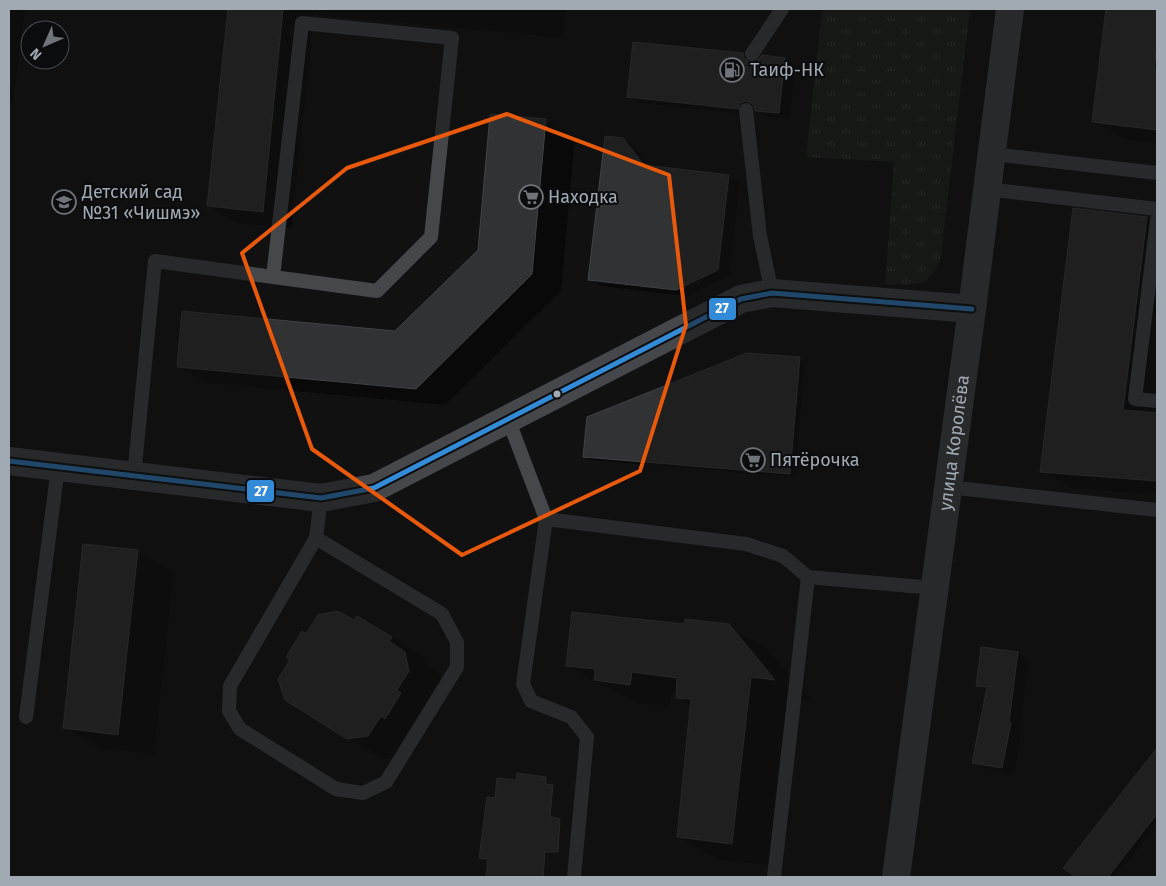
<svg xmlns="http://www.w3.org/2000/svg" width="1166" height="886" font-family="'Fira Sans',sans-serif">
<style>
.grass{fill:url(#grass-tufts)}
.shadow{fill:#0007}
.building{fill:#313233;stroke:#404245}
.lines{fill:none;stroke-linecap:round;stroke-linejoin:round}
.service{stroke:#45474a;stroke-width:14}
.minor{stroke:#45474a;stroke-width:28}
.tertiary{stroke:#45474a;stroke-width:28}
.bus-1-casing{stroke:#0b0c0d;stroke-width:9}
.bus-1{stroke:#338bd7;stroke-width:5}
.marked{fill:none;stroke:#e8590c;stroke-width:4;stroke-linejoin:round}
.bus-dot{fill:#a1a9b3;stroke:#0b0c0d;stroke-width:2}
.labels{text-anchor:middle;stroke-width:4;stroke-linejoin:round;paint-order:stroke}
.poi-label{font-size:18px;fill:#a1a9b3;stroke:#0b0c0d;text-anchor:start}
.street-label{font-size:18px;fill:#a1a9b3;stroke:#0b0c0d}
.line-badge{stroke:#0b0c0d;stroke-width:2}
.badge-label{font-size:14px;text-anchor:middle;font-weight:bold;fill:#fff}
</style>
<defs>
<pattern id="grass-tufts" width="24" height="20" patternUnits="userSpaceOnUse" patternTransform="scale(1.25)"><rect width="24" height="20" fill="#1b221b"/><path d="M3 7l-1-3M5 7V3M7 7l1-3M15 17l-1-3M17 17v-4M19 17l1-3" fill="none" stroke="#393f3a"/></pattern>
</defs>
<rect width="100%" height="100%" fill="#111"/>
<polygon class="grass" points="822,9 970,9 940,263 926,282 907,285 885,284 894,162 806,157"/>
<g class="shadow">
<polygon points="9,9 25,9 13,103 9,102"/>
<polygon points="229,9 565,9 563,38 317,15 314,13 292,228 238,223 209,206"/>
<polygon points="1107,9 1157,9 1157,143 1122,138 1093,121"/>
<polygon points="743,55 754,61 755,63 784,59 795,65 790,119 767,116 756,110 755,108 751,109 749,114 640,103 629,96"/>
<polygon points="545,120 575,137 561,291 445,405 208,383 178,366 396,332 479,250"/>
<polygon points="622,139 634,146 651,167 729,176 740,183 729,276 688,296 601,286 589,279"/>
<polygon points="1146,218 1157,224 1157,383 1153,414 1157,414 1157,495 1071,488 1041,471"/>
<polygon points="799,358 805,361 795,477 590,460 585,456"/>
<polygon points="84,545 138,551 174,572 154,755 100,748 64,728"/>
<polygon points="358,617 427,659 424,663 440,674 444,692 432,712 436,714 421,738 417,736 404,756 384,759 348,738 307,635 355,622"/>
<polygon points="684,625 728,626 768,649 812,701 790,698 771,866 718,859 679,837 692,705 678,697 678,695 671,694 669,707 634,702 612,688 606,688 567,665"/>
<polygon points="982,649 1018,653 1029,660 1020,730 1022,731 1014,774 985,769 974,762 987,691 977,685"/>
<polygon points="1157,750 1157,824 1115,877 1078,877 1065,868"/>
</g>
<g class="building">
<polygon points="228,9 283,9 263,212 207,206"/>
<polygon points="1106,9 1157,9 1157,45 1154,70 1157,71 1157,130 1092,122"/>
<polygon points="633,42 743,53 744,58 751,63 756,62 762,55 785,58 779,113 755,111 753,104 746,101 740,103 738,109 627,97"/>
<polygon points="490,114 546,119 532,274 416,389 177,367 182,311 395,331 478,250"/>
<polygon points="605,136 623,138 644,165 729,175 718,270 676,290 588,280"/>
<polygon points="1073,208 1147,217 1123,410 1157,413 1157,481 1040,472"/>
<polygon points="747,353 800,357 790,474 583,457 587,417"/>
<polygon points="83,544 138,550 118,735 63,728"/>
<polygon points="338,611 354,620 357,616 392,637 389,641 405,652 409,671 397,690 401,693 385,719 381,716 368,736 347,739 285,700 278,679 290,660 286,657 302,631 306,634 318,615"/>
<polygon points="572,612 684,624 685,619 729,624 775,680 751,677 732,844 677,837 691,699 676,698 677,678 632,672 630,685 594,680 595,669 566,666"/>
<polygon points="981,647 1018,652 1009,722 1011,723 1002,768 972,763 987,687 976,686"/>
<polygon points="1157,748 1157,814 1108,877 1076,877 1063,868"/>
<polygon points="517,773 546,777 546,784 553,785 550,816 560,819 558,852 545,852 543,877 486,877 488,859 479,858 487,797 495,798 497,778 516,780"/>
</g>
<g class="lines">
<g class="service">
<polyline points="752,54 782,9"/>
<polyline points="746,110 760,236 772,293"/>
<polyline points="992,154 1157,173"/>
<polyline points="987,189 1157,209"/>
<polyline points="1157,220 1135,399 1157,401"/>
<polyline points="508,419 546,519"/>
<polyline points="134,476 155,261 377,291 431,237 452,38 302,23 273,277"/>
<polyline points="948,487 1157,510"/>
<polyline points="316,538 442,614 457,642 457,667 386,782 363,793 336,789 240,729 229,711 230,686 316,538 321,498"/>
<polyline points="26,717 58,467"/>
<polyline points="574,877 587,737 571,717 531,701 523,684 546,519 746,544 783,556 808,577 934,588"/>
<polyline points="774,877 808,577"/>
</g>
<polyline class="minor" points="9,461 321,498 374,488 741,299 772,293 972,309"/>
<path class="tertiary" id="s1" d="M 896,877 L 972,309 L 1010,9"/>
<g class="bus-1-casing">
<polyline id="bus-1" points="9,461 321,498 374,488 741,299 772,293 972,309"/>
</g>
<use href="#bus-1" class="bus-1"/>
</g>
<path d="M0 0H1166V886H0ZM 507,114 L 669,175 L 686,325 L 640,471 L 462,555 L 312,449 L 242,253 L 347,168 Z" fill="#111" fill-opacity=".55" fill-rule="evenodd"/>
<path class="marked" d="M 507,114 L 669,175 L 686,325 L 640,471 L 462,555 L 312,449 L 242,253 L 347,168 Z"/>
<defs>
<g id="fuel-ring" transform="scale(1.25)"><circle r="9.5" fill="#0b0c0d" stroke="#6f747a" stroke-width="1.5"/><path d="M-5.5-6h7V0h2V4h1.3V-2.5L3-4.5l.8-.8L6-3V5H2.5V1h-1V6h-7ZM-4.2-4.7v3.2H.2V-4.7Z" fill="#6f747a"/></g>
<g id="supermarket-ring" transform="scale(1.25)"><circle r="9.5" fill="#0b0c0d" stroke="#6f747a" stroke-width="1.5"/><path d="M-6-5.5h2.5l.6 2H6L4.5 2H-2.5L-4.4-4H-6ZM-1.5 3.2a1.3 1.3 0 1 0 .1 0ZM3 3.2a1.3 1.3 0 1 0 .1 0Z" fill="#6f747a"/></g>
<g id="school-ring" transform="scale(1.25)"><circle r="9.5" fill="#0b0c0d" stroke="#6f747a" stroke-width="1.5"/><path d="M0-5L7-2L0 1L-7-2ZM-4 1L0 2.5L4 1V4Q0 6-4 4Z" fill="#6f747a"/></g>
</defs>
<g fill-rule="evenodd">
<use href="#fuel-ring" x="732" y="70"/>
<use href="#supermarket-ring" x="531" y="197"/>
<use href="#school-ring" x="64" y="202"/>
<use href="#supermarket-ring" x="753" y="460"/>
</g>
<circle class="bus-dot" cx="557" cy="394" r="4.5"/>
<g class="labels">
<g class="poi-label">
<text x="750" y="76">Таиф-НК</text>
<text x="82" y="198">Детский сад<tspan x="82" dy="21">№31 «Чишмэ»</tspan></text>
<text x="548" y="203">Находка</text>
<text x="770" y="466">Пятёрочка</text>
</g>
<g class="street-label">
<text dy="6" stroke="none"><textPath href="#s1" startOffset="438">улица Королёва</textPath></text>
</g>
</g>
<g class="line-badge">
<rect x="708" y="297" width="29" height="24" rx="5" fill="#338bd7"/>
<rect x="246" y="479" width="29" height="24" rx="5" fill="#338bd7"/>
</g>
<g class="badge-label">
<text x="722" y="313">27</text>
<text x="261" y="496">27</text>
</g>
<rect width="1166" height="886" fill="none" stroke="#a1a9b3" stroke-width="20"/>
<g transform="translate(45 45) rotate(225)"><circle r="24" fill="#0b0c0d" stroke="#474b4f"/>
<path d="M0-4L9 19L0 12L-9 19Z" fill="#6f747a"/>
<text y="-8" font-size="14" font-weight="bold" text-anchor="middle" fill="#a1a9b3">N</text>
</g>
</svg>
